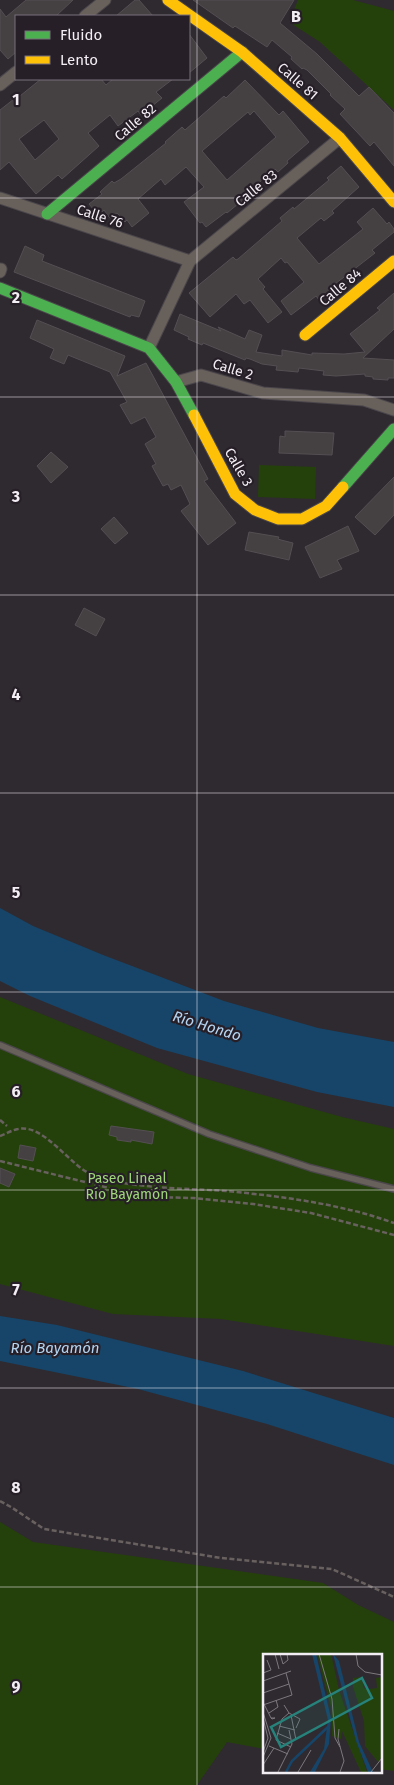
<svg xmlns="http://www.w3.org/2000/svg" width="394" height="1785" font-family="'Fira Sans',sans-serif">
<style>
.green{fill:#25410b}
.water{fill:#164569}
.building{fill:#454042;stroke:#544f52;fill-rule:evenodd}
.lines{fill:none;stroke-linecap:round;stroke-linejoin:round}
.lane-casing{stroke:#4a464b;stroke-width:8}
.street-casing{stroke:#4a464b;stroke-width:13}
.fast-casing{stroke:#4a464b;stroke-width:13}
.slow-casing{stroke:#4a464b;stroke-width:13}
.path{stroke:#68615f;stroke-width:2.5;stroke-dasharray:5 2.5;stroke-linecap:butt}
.lane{stroke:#68605a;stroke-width:5.5}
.street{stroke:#68605a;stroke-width:11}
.fast{stroke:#4caf50;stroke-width:11}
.slow{stroke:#ffc107;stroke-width:11}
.grid{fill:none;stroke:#f3edf4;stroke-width:1;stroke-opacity:0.55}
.labels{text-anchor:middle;stroke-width:4.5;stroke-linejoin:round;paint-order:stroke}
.street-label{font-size:14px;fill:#f3edf4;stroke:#271f28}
.park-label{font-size:14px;fill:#9fd77a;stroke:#271f28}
.water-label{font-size:15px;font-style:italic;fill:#b4d5f2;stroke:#271f28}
.inset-river{fill:none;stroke:#164569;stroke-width:2.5}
.inset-road{fill:none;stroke:#7d787e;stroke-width:1}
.view{fill:#26827b;fill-opacity:0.15;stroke:#26827b;stroke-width:2.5}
.inset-edge{fill:none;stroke:#f3edf4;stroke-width:2.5}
.grid-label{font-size:16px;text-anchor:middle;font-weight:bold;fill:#f3edf4;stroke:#271f28;stroke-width:4.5;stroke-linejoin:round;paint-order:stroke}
</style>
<rect width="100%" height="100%" fill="#2f2a30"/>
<g class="green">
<polygon points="298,0 353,0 394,11 394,110 320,42 289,22"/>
<polygon points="259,465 316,467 315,499 258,497"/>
<polygon points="0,997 188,1074 342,1117 394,1129 394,1346 221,1319 113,1314 0,1284"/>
<polygon points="0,1522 33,1542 323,1583 358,1605 394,1622 394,1771 380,1769 380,1655 264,1655 264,1749 227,1742 197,1785 0,1785"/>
</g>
<g class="water">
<polygon points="0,908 33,926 103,955 224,1001 318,1028 394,1042 394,1107 317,1092 157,1048 30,996 0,981"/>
<polygon points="0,1316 57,1325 243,1371 394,1418 394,1465 267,1424 138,1389 0,1361"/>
</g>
<g class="building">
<polygon points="26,0 73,0 56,16 16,16 16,52 8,59 0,50 0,9 6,17"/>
<polygon points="135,0 139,0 153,16 116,16"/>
<polygon points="193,0 294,0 280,23 317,54 359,96 369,87 394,113 394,166 374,142 370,146 340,114 345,109 330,95 331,94 307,70 303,68 302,69 291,59 292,57 272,40 267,47 235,26 233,28"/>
<polygon points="189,34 207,58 189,73"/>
<path d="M 41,79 L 101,79 L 106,85 L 113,79 L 173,79 L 156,92 L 162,98 L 141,115 L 138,111 L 118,126 L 110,115 L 88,133 L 99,146 L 62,179 L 58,175 L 36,194 L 9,162 L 0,170 L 0,110 L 14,99 L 15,100 ZM 44,120 L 59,139 L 35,160 L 19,139 Z"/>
<path d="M 245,80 L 279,115 L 283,111 L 309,142 L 287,161 L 288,163 L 278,172 L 275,169 L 241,198 L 243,200 L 227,213 L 226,212 L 206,227 L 202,222 L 200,223 L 184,202 L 204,187 L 186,167 L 165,185 L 161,179 L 138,199 L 149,213 L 132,227 L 127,220 L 125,222 L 117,213 L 110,218 L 104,210 L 98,215 L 89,204 L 102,194 L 100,192 L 112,181 L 114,183 L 121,179 L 166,143 L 165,142 L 182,127 L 185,130 L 224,96 L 226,98 ZM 254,111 L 276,137 L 227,180 L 202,151 L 248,112 L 250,115 Z"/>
<polygon points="341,166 359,187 332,211 334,213 324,221 321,218 297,238 319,264 363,229 357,222 373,208 387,224 389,222 394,229 394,232 372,250 375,253 335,284 337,286 320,301 316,296 291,315 281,301 304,282 287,262 285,263 281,258 258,279 265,287 263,289 282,312 268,323 250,300 244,304 236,294 210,317 189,293 233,257 236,260 238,259 282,221 280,218 293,207 294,209 329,180 327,178"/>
<polygon points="25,246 44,255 42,261 145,301 139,317 131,315 130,317 14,272"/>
<polygon points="394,293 394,329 363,358 394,360 394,378 388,378 388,380 373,379 373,377 365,376 365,374 336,376 323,375 324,371 299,368 298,372 276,370 277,366 262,364 250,359 246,358 245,360 203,343 202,345 188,339 189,337 174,330 180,314 221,331 218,327 245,339 249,330 262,335 256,352 282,356 282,350 312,355 312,353 344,354 365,352 350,334 380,310 377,308"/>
<polygon points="37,320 125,356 117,376 146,363 197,458 208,479 204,481 236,523 208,545 181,511 190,504 181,485 171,490 168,484 163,486 152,466 156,464 145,444 156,437 145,417 131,424 120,405 127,402 110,372 68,355 64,364 50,358 54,349 30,338"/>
<polygon points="285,431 334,433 332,455 279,453 280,436 285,437"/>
<polygon points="51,452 68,467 51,483 37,466"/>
<polygon points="394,477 394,515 375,535 355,517"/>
<polygon points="114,517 128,533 115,544 101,529"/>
<polygon points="348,526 359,551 337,560 342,569 320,578 305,547"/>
<polygon points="249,532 279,537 278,539 281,540 293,543 289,560 245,550"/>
<polygon points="84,608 105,619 96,636 75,625"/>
<polygon points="111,1126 154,1132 152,1144 131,1140 131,1142 117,1140 117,1137 109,1135"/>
<polygon points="20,1145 36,1148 33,1161 18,1158"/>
<polygon points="0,1168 15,1174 9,1187 0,1183"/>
</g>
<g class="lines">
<g class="lane-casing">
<polyline id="lane" points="0,1045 209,1134 311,1168 394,1189"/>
</g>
<g class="street-casing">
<g id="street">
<polyline points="85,16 105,0"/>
<polyline points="0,85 16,72"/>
<polyline points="0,198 190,261"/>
<polyline points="0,272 1,269"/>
<polyline points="149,348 190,261 340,138"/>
<polyline points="176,382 201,375 263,393 364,400 394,410"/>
</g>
</g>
<g class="fast-casing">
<g id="fast">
<polyline points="47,214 242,52"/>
<polyline points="0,288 149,348 176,382 194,415"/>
<polyline points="343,487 394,429"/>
</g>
</g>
<g class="slow-casing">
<g id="slow">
<polyline points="168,0 242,52 340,138 394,202"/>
<polyline points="305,335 394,261"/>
<polyline points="194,415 235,494 255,510 278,519 302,519 326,506 343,487"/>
</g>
</g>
<g class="path">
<polyline points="0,1120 7,1126"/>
<path d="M 0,1136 C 6,1134 12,1130 18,1129 C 45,1123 71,1169 97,1177 C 139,1189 183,1188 226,1191 C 267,1195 310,1200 350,1210 C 365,1213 379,1218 394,1223"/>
<polyline points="0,1161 145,1197 194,1198 253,1204 311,1213 394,1235"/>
<polyline points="0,1501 11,1507 44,1529 221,1558 332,1569 394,1597"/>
</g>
<use href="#lane" class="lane"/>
<use href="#street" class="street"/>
<use href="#fast" class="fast"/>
<use href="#slow" class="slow"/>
</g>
<path class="grid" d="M 197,0 L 197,1785M 0,198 L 394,198M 0,397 L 394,397M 0,595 L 394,595M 0,793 L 394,793M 0,992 L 394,992M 0,1190 L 394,1190M 0,1388 L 394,1388M 0,1587 L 394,1587"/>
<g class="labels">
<g class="street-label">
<text transform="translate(298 81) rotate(41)" y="5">Calle 81</text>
<text transform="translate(135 122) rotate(-40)" y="5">Calle 82</text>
<text transform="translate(256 188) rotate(-39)" y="5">Calle 83</text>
<text transform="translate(100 216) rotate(18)" y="5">Calle 76</text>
<text transform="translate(340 287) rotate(-40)" y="5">Calle 84</text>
<text transform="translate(233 369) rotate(17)" y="5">Calle 2</text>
<text transform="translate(239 467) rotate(60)" y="5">Calle 3</text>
</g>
<g class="park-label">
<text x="127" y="1183">Paseo Lineal<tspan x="127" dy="16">Río Bayamón</tspan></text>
</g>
<g class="water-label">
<text transform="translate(207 1026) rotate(17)" y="5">Río Hondo</text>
<text x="55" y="1353">Río Bayamón</text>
</g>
</g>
<g transform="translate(263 1654)">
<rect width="119" height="119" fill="#2f2a30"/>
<path d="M 54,0 L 68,0 L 76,36 L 104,118 L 98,118 L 79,77 L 78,85 L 69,82 L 68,54 ZM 98,23 L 101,34 L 106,35 L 114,34 L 113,24 L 119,23 L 119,102 L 115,108 L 102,92 L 101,67 L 90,33 L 90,24 Z" fill="#25410b"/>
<path d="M 49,0 L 53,0 L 68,64 L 66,90 L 52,118 L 47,118 L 61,95 L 65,66 ZM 70,0 L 76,7 L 96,88 L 110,118 L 105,118 L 93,87 Z" fill="#164569"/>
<path class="inset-river" d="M 23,118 L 29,107 L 66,72"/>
<path class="inset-road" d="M 12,0 L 16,15M 17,0 L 20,10 L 25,6 L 24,0M 56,0 L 69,45 L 72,84 L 77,93M 93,0 L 95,12 L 102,18 L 119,21M 0,19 L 8,16 L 4,6M 0,27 L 28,17M 0,39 L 26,30M 0,48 L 8,64 L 12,64 L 9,65 L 8,64M 0,51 L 29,41 L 23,19M 21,51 L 26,59 L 37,65 L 33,74M 0,58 L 8,84 L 0,103M 6,59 L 15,53 L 13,46M 26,59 L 19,65 L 13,86 L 28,93M 28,61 L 33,86M 0,64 L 5,84 L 0,98M 16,72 L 32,76M 76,75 L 75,85 L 81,107 L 77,118M 14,79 L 28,85M 6,92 L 25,100M 0,111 L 11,94M 15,118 L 29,90 L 26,76M 35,118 L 48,96M 108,118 L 119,104"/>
<path class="view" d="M 99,24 L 109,44 L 18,93 L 8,73 Z"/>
<rect width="119" height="119" class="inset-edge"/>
</g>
<g class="grid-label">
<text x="296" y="22">B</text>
<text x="16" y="105">1</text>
<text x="16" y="303">2</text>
<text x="16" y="502">3</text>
<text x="16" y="700">4</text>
<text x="16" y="898">5</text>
<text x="16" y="1097">6</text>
<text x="16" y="1295">7</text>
<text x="16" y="1493">8</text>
<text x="16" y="1692">9</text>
</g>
<rect x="15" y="15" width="175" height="65" fill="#271f28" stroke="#79717a"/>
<rect x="25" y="31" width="25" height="8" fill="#4caf50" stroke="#79717a"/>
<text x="60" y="40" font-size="15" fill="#f3edf4">Fluido</text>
<rect x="25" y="56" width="25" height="8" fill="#ffc107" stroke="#79717a"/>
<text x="60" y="65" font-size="15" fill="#f3edf4">Lento</text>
</svg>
